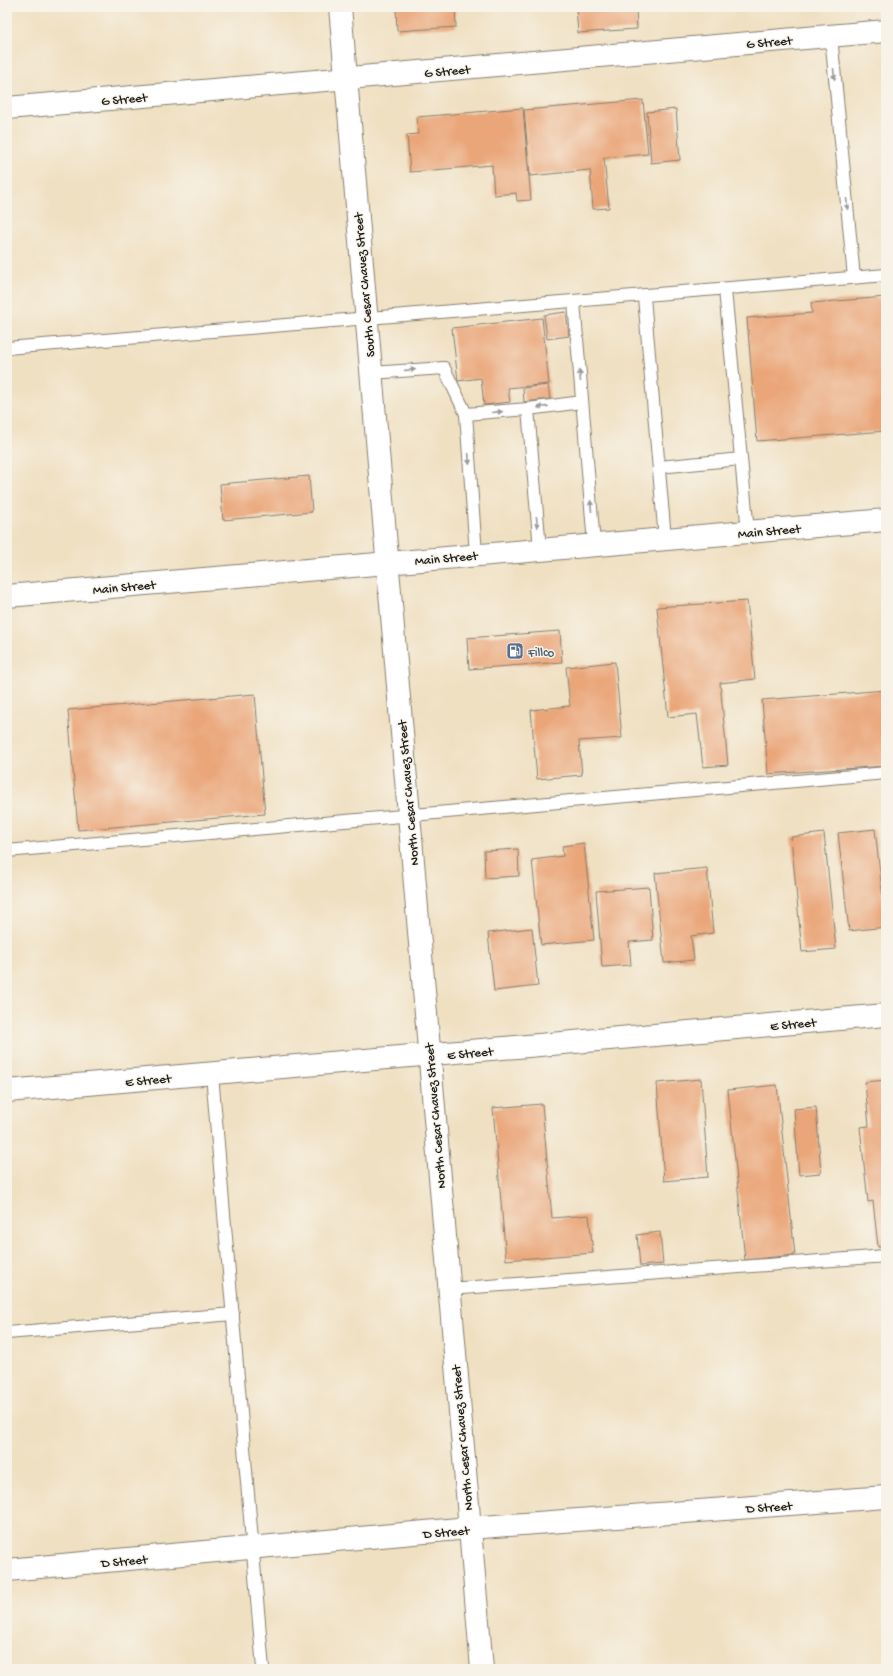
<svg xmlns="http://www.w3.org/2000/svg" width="893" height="1676" font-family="'Gochi Hand',sans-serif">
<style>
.building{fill:#eaa578}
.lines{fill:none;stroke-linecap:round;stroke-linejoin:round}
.service-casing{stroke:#867e6f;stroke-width:14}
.minor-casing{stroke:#867e6f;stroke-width:24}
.tertiary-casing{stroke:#867e6f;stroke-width:24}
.primary-casing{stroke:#867e6f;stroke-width:24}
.service{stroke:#fff;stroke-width:12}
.minor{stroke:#fff;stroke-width:22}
.tertiary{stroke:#fff;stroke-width:22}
.primary{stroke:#fff;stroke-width:22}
.oneway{fill:#999}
.labels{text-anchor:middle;stroke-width:3;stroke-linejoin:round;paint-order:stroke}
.street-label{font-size:13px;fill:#1c1c1c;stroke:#f7f3e8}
.service-label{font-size:13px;fill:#4e5e75;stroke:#f7f3e8;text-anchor:start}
</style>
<rect width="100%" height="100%" fill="#f7f3e8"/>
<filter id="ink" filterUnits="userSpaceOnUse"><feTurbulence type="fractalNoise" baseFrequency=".025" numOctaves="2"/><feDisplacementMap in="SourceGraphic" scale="8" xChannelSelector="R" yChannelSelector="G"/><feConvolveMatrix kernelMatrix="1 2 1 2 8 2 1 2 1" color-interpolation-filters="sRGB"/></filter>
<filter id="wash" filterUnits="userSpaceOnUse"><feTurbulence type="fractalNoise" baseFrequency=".012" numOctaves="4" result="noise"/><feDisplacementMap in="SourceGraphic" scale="16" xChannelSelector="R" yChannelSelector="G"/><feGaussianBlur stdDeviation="0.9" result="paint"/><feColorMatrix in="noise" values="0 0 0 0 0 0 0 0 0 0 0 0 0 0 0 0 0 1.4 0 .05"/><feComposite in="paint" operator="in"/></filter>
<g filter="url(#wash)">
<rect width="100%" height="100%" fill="#f0e0c2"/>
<g id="blocks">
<g class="building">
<polygon points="396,7 455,7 456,27 397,31"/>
<polygon points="576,7 636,7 637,29 578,33"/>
<polygon points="643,100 648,154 604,158 609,208 593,209 590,170 530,176 524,110"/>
<polygon points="523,108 531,200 517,201 516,193 494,195 492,165 410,172 407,135 418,134 417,117"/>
<polygon points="676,109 680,160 651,163 647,112"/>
<polygon points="886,297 886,431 757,441 747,318 812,313 811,303"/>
<polygon points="566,312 569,336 547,339 544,315"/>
<polygon points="542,318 549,384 508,388 510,402 484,405 481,378 458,381 452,328"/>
<polygon points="548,385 550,399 524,402 523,388"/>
<polygon points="309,476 312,512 223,520 220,484"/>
<polygon points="747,601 755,679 720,683 728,765 703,767 697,714 668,717 657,607"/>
<polygon points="560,631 562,662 469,669 467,638"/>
<polygon points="615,662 622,738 579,741 582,775 537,779 531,710 570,706 566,667"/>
<polygon points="886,690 886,766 768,774 762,700"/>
<polygon points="255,694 265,814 78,830 68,710"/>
<polygon points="875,829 886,927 849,931 838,833"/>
<polygon points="824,833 836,949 802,952 791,837"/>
<polygon points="584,843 594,940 541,945 532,860 563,856 562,846"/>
<polygon points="518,849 519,876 485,878 484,851"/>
<polygon points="707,868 713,933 691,936 694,960 664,963 655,873"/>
<polygon points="649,887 653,940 629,942 631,965 602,967 596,891"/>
<polygon points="532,928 538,986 494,991 488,933"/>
<polygon points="701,1079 708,1177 664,1181 657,1083"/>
<polygon points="886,1080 886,1247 878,1247 873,1201 868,1202 860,1127 869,1126 865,1082"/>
<polygon points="777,1085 795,1255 745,1260 728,1090"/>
<polygon points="542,1104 552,1218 589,1215 593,1253 506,1260 493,1108"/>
<polygon points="816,1107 821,1173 799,1175 794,1109"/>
<polygon points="660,1232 663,1264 640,1266 637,1235"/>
</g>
</g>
</g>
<g filter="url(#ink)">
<use href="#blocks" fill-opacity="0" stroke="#867e6f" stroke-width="1"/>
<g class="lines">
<g class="service-casing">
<g id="service">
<polyline points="831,36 854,278"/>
<polyline points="725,290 748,532"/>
<polyline points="644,297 665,539"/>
<polyline points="574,302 594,544"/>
<polyline points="7,348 886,275"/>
<polyline points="371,373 444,368 466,414 476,554"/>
<polyline points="466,414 528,409"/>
<polyline points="659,467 741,459"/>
<polyline points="540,549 528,409 582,402"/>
<polyline points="7,851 886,773"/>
<polyline points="212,1074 263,1669"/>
<polyline points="449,1289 886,1256"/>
<polyline points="7,1333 233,1314"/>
</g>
</g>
<g class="minor-casing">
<g id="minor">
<polyline points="7,108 886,31"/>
<polyline points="7,1091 886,1015"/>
<polyline points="7,1570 469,1528 886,1497"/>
</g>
</g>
<g class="tertiary-casing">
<polyline id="tertiary" points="340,7 482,1669"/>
</g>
<g class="primary-casing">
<polyline id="primary" points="7,596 886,520"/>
</g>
<use href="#service" class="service"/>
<use href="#minor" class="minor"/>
<use href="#tertiary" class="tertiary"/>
<use href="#primary" class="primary"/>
</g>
<defs><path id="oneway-solid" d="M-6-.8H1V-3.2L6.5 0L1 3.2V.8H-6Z"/></defs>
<g class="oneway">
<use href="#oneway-solid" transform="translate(834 74) rotate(85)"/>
<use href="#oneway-solid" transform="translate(847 204) rotate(85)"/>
<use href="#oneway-solid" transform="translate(410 370) rotate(-4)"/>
<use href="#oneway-solid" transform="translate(580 376) rotate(-95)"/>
<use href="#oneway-solid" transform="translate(543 407) rotate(173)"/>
<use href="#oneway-solid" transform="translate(497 412) rotate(-5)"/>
<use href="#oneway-solid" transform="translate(469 459) rotate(86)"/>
<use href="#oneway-solid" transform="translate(591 506) rotate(-95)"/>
<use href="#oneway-solid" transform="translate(537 522) rotate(84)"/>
</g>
</g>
<defs>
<g id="fuel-square" transform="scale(0.9)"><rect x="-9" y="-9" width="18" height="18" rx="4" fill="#5c6f8a" stroke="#f7f3e8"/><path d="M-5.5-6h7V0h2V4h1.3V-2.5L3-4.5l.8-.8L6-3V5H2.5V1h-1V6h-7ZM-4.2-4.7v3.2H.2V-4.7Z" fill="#fff"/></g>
</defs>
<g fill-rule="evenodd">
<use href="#fuel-square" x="515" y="651"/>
</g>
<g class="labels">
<g class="street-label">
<text transform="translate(769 41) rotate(-5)" y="5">G Street</text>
<text transform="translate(447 70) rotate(-5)" y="5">G Street</text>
<text transform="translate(124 98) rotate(-5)" y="5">G Street</text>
<text transform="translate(363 285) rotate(-95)" y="5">South Cesar Chavez Street</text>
<text transform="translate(769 530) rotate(-5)" y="5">Main Street</text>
<text transform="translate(446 557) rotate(-5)" y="5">Main Street</text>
<text transform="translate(124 586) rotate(-5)" y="5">Main Street</text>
<text transform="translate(407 793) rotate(-95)" y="5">North Cesar Chavez Street</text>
<text transform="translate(793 1023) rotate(-5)" y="5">E Street</text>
<text transform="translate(470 1052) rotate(-5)" y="5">E Street</text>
<text transform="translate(148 1079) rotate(-5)" y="5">E Street</text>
<text transform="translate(434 1116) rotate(-95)" y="5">North Cesar Chavez Street</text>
<text transform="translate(461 1438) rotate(-95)" y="5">North Cesar Chavez Street</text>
<text transform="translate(769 1506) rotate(-4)" y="5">D Street</text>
<text transform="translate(446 1531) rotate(-5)" y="5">D Street</text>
<text transform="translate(124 1560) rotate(-5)" y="5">D Street</text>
</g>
<g class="service-label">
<text x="528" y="656">Fillco</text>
</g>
</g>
<rect width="893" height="1676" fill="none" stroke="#f7f3e8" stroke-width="24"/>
</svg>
